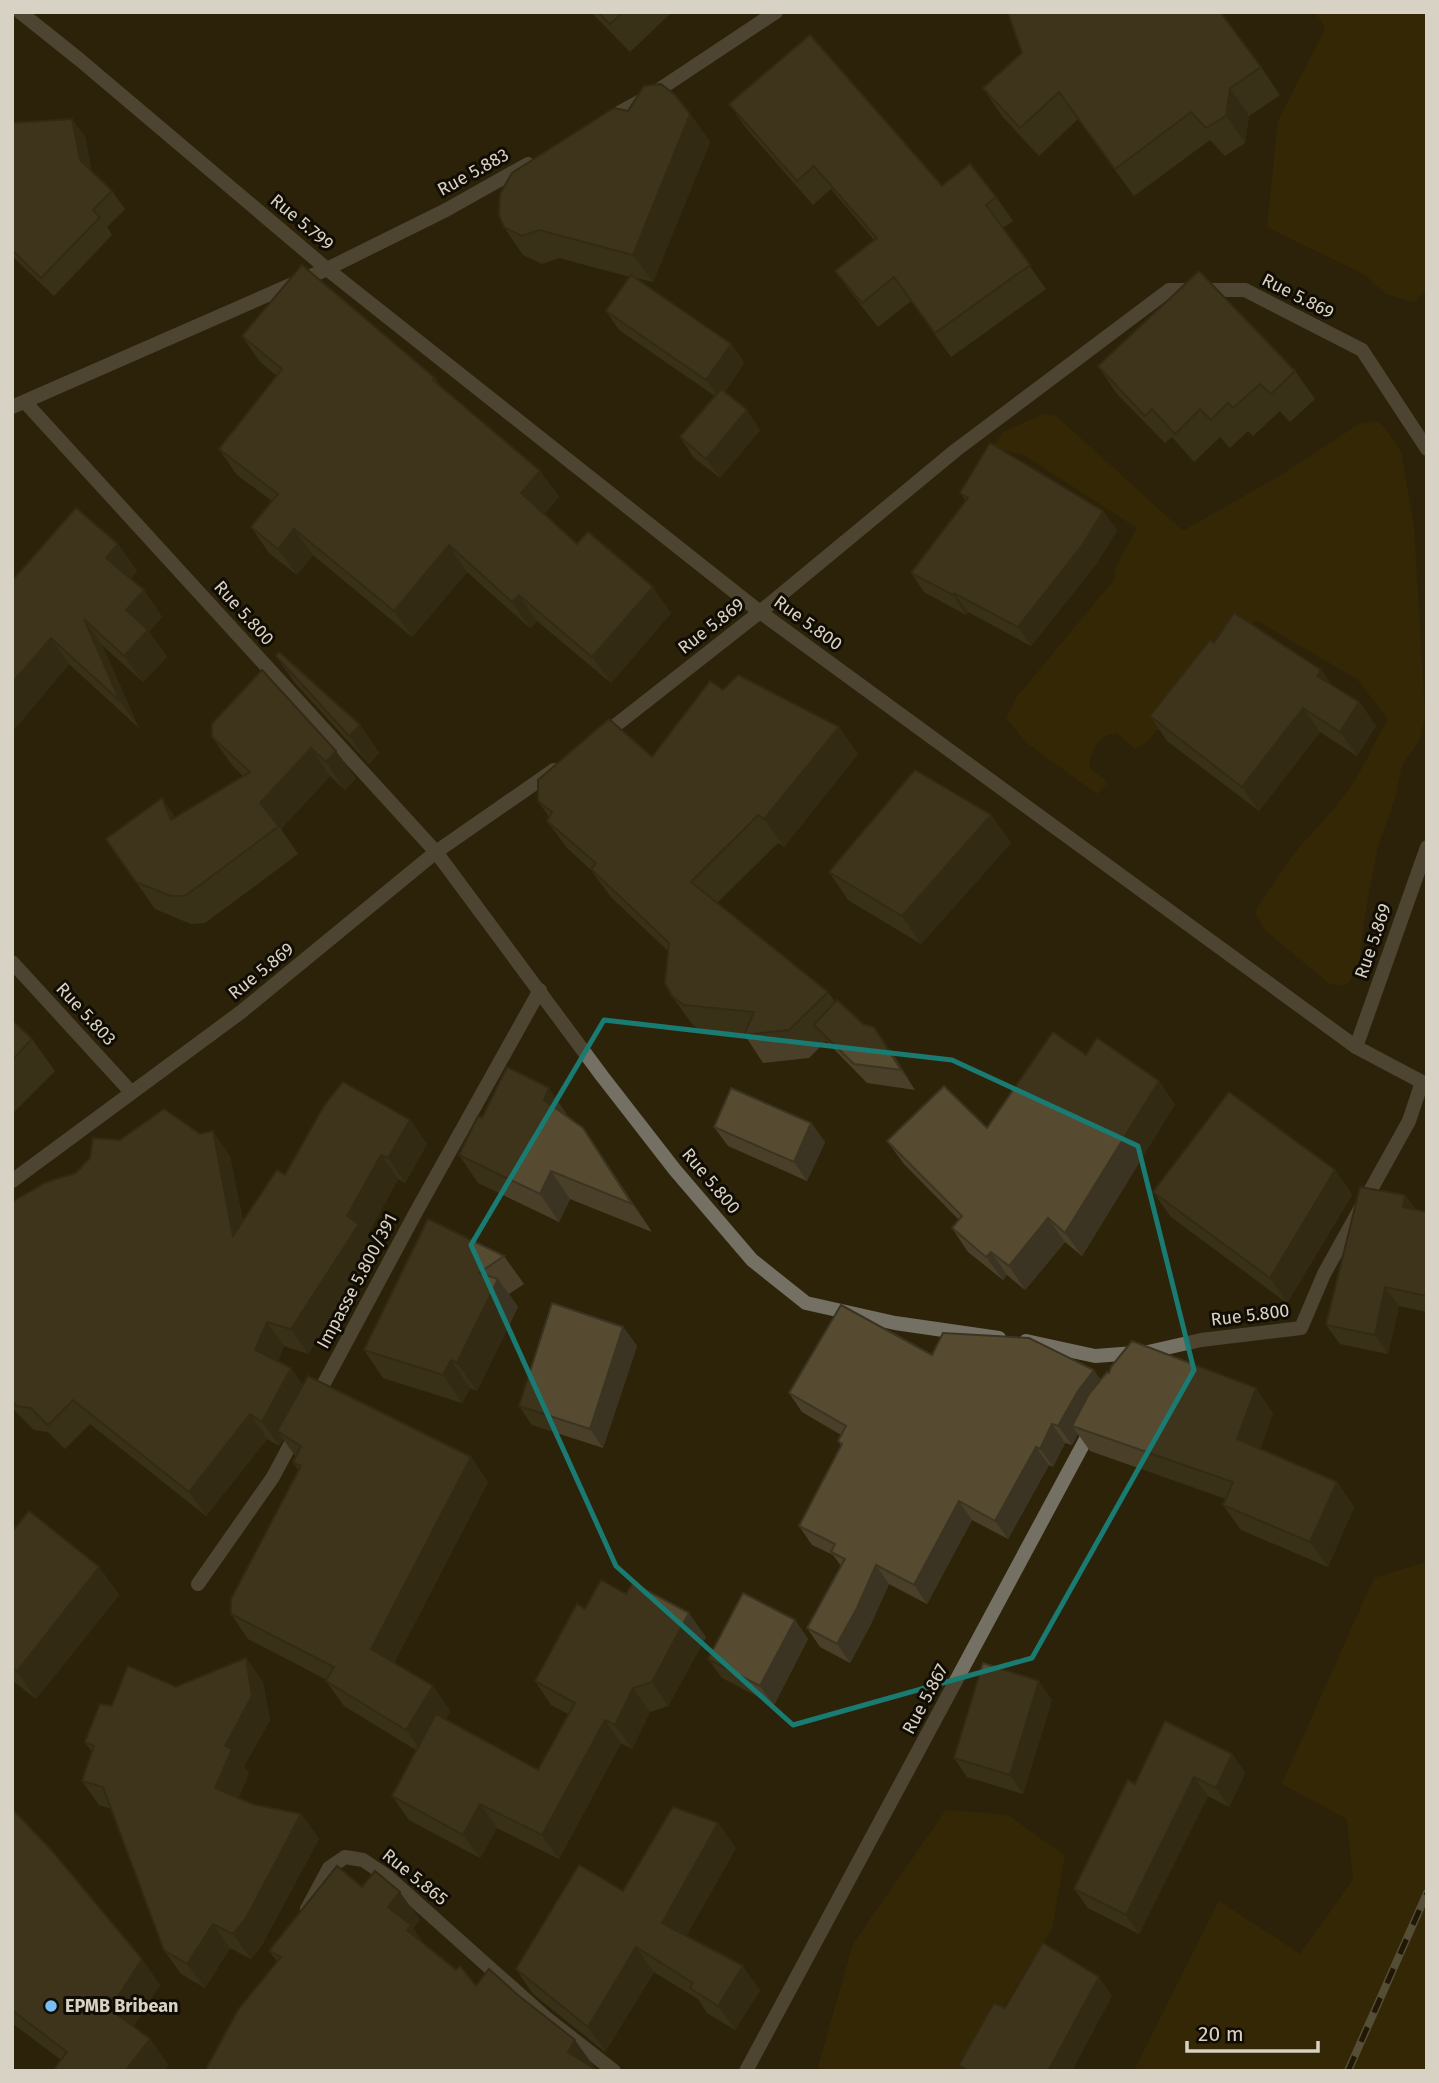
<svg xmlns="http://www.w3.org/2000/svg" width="1439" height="2083" font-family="'Fira Sans',sans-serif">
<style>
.green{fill:#3d2d00}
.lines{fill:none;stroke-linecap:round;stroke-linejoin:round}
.street{stroke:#757064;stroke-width:14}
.rail-casing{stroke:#87806c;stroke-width:8}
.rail{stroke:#110d04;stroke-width:5;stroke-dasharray:16;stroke-linecap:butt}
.wall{fill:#4a402a}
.shaded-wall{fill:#3c3422}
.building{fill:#564b31;stroke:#3c3422;stroke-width:2}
.marked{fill:none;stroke:#197b72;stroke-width:5;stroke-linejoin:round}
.poi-dot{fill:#78bff7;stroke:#110d04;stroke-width:2.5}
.labels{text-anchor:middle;stroke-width:6;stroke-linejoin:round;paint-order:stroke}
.street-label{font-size:18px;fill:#d8d2c4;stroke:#110d04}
.poi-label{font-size:18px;font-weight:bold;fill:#d8d2c4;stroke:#110d04;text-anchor:start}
</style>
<rect width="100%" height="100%" fill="#2c2309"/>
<g class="green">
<polygon points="1316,12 1427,12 1427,289 1414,302 1386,294 1365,275 1267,227 1278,121 1325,29"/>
<path d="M 1044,414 L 1055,415 L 1183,531 L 1281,475 L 1359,424 L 1376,421 L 1383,426 L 1401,452 L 1414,527 L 1425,717 L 1420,739 L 1402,765 L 1395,798 L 1378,846 L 1364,919 L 1359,967 L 1349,982 L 1340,986 L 1330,984 L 1265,930 L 1256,915 L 1258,906 L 1296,851 L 1333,810 L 1356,779 L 1388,719 L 1357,679 L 1256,620 L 1224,659 L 1216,664 L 1146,743 L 1135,749 L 1117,733 C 1099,733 1091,751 1089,767 L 1108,783 L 1097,794 L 1027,743 L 1006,718 L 1017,697 L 1114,580 L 1115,569 L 1137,528 L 1022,454 L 993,448 L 1003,432 Z"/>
<polygon points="1427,1562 1427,2071 1134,2071 1219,1901 1300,1954 1353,1880 1347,1819 1282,1784 1374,1578"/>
<polygon points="946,1810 1008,1815 1065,1856 1052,1928 964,2071 822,2071 818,2067 853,1944"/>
</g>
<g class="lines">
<g class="street">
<polyline points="610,118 648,97 776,12"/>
<polyline points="528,164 446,210 327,269 760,612 1356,1047 1422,1082 1409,1121 1324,1274 1301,1328 1201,1340 1148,1352 1095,1356 1026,1341"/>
<polyline points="25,402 436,852 602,1076 675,1170 752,1260 806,1303 895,1323 999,1338"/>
<polyline points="12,407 327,269 80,60 20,12"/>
<polyline points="602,736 760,612 956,450 1169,290 1245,290 1362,350 1427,449"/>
<polyline points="12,962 131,1092"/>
<polyline points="1356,1047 1427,847"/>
<polyline points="12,1181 241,1012 436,852 554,770"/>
<polyline points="315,1400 416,1212 540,990"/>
<polyline points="198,1584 273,1477 298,1430"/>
<polyline points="307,1909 329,1868 345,1857 363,1860 387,1876 545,2017 614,2071"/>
<polyline points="746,2071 1093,1426"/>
</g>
<g class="rail-casing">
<polyline id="rail" points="1348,2071 1427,1893"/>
</g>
<use href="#rail" class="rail"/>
</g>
<g class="wall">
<polygon points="591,12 672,12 630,52"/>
<polygon points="1261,67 1280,95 1249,116 1245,143 1225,156 1210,140 1134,196 1078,119 1039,156 1002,116 983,88"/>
<polygon points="729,104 942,186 996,197 1013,221 1003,228 1046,289 951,357 911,301 878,327 852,294 835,271 874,240 831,189 813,205 746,128"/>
<polygon points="628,111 690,114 710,142 653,282 636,278 731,344 744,363 725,392 760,430 720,478 693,457 680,437 715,396 619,330 606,311 630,277 559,258 542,264 523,255 504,227"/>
<polygon points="72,119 85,137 91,170 112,191 125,209 107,227 112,235 54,296 12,256 12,123"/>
<polygon points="242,336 435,378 442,388 540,471 559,497 544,514 577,544 671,613 611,683 537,621 530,628 467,572 412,637 313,555 297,575 269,553 251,527 272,501 237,475 219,449 277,376 260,362"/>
<polygon points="1098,366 1295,371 1315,399 1290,422 1280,411 1253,436 1248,431 1230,448 1220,437 1194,462 1172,437 1165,443 1117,394"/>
<polygon points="960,493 1103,511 1117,530 1097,563 1031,646 968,612 966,615 924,592 911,573 966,501"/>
<polygon points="118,544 137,571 130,579 144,590 162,617 149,632 167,657 143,682 102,645 139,728 69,664 12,732 12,581"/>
<polygon points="1214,643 1321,670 1331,684 1359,702 1376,726 1357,756 1320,732 1259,811 1167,741 1150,716"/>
<polygon points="276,656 360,725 379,753 369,764 295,683"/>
<polygon points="262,670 356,778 345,790 330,776 281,829 298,854 205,923 191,924 155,909 106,839 175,817 243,776 232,765 212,737"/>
<polygon points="723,690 858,754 784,847 778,843 717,903 828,992 835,1002 888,1046 915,1090 867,1083 826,1041 809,1058 763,1063 746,1037 703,1033 692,1024 672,996 668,951 611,897 591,870 567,848 547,821 549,817 538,801 652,757"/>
<polygon points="991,815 1011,843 921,944 848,900 829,872"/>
<polygon points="12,1020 32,1039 55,1071 12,1114"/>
<polygon points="1086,1055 1175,1104 1082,1256 1065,1242 1025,1290 1007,1275 1003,1280 968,1252 952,1228 959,1220 904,1164 887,1141 987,1128"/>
<polygon points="568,1116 583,1128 602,1156 652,1232 570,1199 559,1222 478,1183 459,1155 482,1118"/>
<polygon points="410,1120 427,1144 405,1183 398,1179 367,1236 376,1248 308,1354 284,1346 278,1361 303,1385 471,1457 488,1482 394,1663 433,1686 450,1711 445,1720 538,1770 568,1714 551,1705 535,1681 585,1609 626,1594 706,1637 668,1706 650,1712 632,1749 621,1743 559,1859 497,1828 480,1858 409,1820 392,1796 416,1750 344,1706 326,1681 327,1680 248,1639 231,1614 299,1471 293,1462 296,1457 283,1439 279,1446 267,1439 206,1516 90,1424 65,1449 48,1432 34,1430 12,1408 12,1202 230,1156 243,1221 285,1175"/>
<polygon points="811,1123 825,1142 807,1181 728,1146 714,1127"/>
<polygon points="1335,1170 1352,1195 1287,1303 1171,1217 1153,1192"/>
<polygon points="1416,1210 1427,1212 1427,1312 1399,1306 1388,1354 1340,1344 1326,1325"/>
<polygon points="504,1256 524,1284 509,1294 518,1307 477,1391 470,1388 462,1403 383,1378 364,1350"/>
<polygon points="623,1327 637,1346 603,1448 532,1425 519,1406"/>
<polygon points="932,1355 1101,1380 1273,1413 1260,1449 1337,1482 1354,1507 1328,1567 1241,1530 1223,1505 1226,1499 1090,1451 1078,1434 1072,1445 1065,1443 1053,1467 1049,1465 1008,1539 972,1520 927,1604 889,1584 870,1626 850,1663 820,1647 807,1628 841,1566 833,1555 812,1545 799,1526 841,1446 838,1441 841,1435 802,1412 789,1393"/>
<polygon points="12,1532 99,1567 119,1595 36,1699 12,1680"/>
<polygon points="795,1620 808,1639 774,1705 722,1678 708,1659"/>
<polygon points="246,1658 263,1682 270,1720 244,1766 249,1773 238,1798 252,1804 301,1814 319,1839 263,1943 251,1959 230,1948 205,1988 181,1974 164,1950 112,1809 99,1805 82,1781 92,1752 85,1742 112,1706 176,1687"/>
<polygon points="1052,1700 1023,1794 967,1777 954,1758"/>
<polygon points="1232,1754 1245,1773 1229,1807 1208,1796 1139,1934 1088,1908 1074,1889 1135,1784"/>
<polygon points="12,1809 160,1985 133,2027 150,2039 168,2065 164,2071 56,2071 55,2068 61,2060 12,2023"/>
<polygon points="736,1848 686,1936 760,1990 735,2030 707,2013 698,1999 654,1972 605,2052 533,1994 516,1969 623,1891"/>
<polygon points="362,1887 420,1920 413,1928 424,1944 476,1986 595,2068 277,1961 269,1951"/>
</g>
<g class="shaded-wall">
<polygon points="1230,88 1249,116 1245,143 1226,116"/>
<polygon points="690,114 710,142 653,282 633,255"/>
<polygon points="72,119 85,137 93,177 80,160"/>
<polygon points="731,344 744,363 720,399 706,380"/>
<polygon points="747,410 760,430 720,478 706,459"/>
<polygon points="540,471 559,497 540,519 521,493"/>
<polygon points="1103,511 1117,530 1097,563 1031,646 1018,627"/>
<polygon points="294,529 313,555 297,575 278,549"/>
<polygon points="118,544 137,571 125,585 106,558"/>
<polygon points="449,545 467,572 412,637 394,611"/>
<polygon points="653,587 671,613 611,683 592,657"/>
<polygon points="144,590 162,617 149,632 167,657 143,682 124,656 126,610"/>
<polygon points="954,593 968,612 966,615 953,595"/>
<polygon points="519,595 537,621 530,628 512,602"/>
<polygon points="84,619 102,645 139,728 120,701"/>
<polygon points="51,638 69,664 12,732 12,683"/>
<polygon points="1321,670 1338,695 1317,676"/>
<polygon points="1359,702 1376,726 1357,756 1340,732"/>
<polygon points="1303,708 1320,732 1259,811 1242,787"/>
<polygon points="360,725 379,753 369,764 349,736"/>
<polygon points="839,727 858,754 784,847 764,819"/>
<polygon points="311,748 330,776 281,829 260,803"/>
<polygon points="336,751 356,778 345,790 326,762"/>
<polygon points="162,798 181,826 171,820"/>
<polygon points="991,815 1011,843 921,944 902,916"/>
<polygon points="874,1027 888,1046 915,1090 901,1070"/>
<polygon points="1159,1081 1175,1104 1082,1256 1065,1233"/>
<polygon points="549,1088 568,1116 564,1128 544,1100"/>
<polygon points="410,1120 427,1144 405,1183 388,1158"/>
<polygon points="811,1123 825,1142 807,1181 794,1162"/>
<polygon points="583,1128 602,1156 652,1232 632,1204"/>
<polygon points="213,1131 230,1156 250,1260 233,1236"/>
<polygon points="381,1155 398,1179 367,1236 376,1248 308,1354 291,1329 347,1216"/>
<polygon points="1335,1170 1352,1195 1287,1303 1270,1278"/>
<polygon points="551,1171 570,1199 559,1222 540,1194"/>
<polygon points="1405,1195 1419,1214 1403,1207"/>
<polygon points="1048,1218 1065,1242 1025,1290 1009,1266"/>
<polygon points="991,1252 1007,1275 1003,1280 986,1257"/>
<polygon points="498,1279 518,1307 477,1391 457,1363"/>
<polygon points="1385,1287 1399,1306 1388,1354 1375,1335"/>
<polygon points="267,1322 284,1346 272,1374 255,1350"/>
<polygon points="623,1327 637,1346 603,1448 590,1429"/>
<polygon points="451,1360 470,1388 462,1403 443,1375"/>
<polygon points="291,1368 308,1392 277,1431 283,1439 279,1446 262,1422"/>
<polygon points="1094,1370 1107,1389 1072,1426 1078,1434 1072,1445 1058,1426 1078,1391"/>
<polygon points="1256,1388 1273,1413 1255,1464 1237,1439"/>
<polygon points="250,1414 267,1439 206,1516 189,1492"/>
<polygon points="1052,1424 1065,1443 1053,1467 1040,1449"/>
<polygon points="1036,1447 1049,1465 1008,1539 995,1521"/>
<polygon points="471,1457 488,1482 388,1674 371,1649"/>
<polygon points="1337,1482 1354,1507 1328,1567 1310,1542"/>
<polygon points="959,1501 972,1520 927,1604 914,1585"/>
<polygon points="876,1565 889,1584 870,1626 850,1663 837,1644"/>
<polygon points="99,1567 119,1595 36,1699 17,1671"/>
<polygon points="689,1613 706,1637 668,1706 652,1682"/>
<polygon points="795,1620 808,1639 774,1705 760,1686"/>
<polygon points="246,1658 263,1682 270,1720 244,1766 249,1773 232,1813 215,1788"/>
<polygon points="1039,1681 1052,1700 1023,1794 1010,1775"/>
<polygon points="433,1686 450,1711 424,1755 406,1730"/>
<polygon points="633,1688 650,1712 632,1749 615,1725"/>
<polygon points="605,1720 621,1743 559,1859 542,1835"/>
<polygon points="1232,1754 1245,1773 1229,1807 1216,1788"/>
<polygon points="1194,1777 1208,1796 1139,1934 1126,1915"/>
<polygon points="480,1804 497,1828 480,1858 463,1835"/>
<polygon points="301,1814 319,1839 263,1943 251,1959 233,1934"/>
<polygon points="718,1823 736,1848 679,1948 662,1923"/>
<polygon points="400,1892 420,1920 413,1928 431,1953 427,1958 388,1907"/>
<polygon points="213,1924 230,1948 205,1988 187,1964"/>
<polygon points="636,1947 654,1972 605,2052 588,2027"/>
<polygon points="142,1959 160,1985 128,2035 110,2009"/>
<polygon points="743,1966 760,1990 735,2030 718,2006"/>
<polygon points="1099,1977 1112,1996 1072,2071 1048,2071"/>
<polygon points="150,2039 168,2065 164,2071 125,2071"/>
<polygon points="575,2040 595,2068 568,2052"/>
</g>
<g class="building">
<polygon points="598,12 623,12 610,24"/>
<polygon points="1008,12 1220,12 1261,67 1230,88 1226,116 1206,128 1191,112 1115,169 1059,92 1020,128 983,88 1022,53"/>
<polygon points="810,35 942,186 970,164 996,197 986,205 1030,265 935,333 894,277 862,303 835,271 877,238 814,166 797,181 729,104"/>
<polygon points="661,84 674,94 690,114 633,255 539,230 522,236 504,227 499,215 500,194 512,173 614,108 628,111 644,86"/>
<polygon points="72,119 80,160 112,191 93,210 100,217 41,278 12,250 12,123"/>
<polygon points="302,265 435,378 433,380 540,471 521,493 577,544 588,532 653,587 592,657 519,595 512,602 449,545 394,611 294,529 278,549 251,527 278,494 219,449 282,369 242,336"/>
<polygon points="1198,272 1200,272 1295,371 1271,394 1260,384 1233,408 1228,403 1211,420 1200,409 1175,434 1152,409 1145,416 1098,366"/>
<polygon points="631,275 731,344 706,380 606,311"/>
<polygon points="721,389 747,410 706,459 680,437"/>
<polygon points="990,443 1103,511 1083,544 1018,627 954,593 953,595 911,573 968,498 960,493"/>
<polygon points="76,508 118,544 106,558 144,590 126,610 148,630 124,656 84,619 120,701 51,638 12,683 12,581"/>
<polygon points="1234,613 1321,670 1317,676 1359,702 1340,732 1303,708 1242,787 1150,716 1210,640 1214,643"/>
<polygon points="279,652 360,725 349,736 276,656"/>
<polygon points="262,670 336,751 326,762 311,748 260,803 279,826 185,896 171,896 136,882 106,839 162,798 171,820 250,772 212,737 212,724"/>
<polygon points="738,675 839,727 764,819 758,815 691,882 828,992 789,1030 744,1035 754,1012 684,1005 672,996 665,983 669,943 591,869 596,863 547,821 552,812 538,801 538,780 609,719 652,757 710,681 723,690"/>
<polygon points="915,770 991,815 902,916 829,872"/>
<polygon points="837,1000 863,1024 874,1027 901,1070 854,1064 814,1025"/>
<polygon points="12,1020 32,1039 12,1060"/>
<polygon points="1053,1032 1086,1055 1097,1038 1159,1081 1065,1233 1048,1218 1009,1266 991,1252 986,1257 952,1228 962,1216 887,1141 944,1086 987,1128"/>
<polygon points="507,1067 549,1088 544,1100 583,1128 632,1204 551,1171 540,1194 459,1155 478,1116 482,1118"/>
<polygon points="343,1082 410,1120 388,1158 381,1155 347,1216 359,1224 291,1329 267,1322 255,1350 291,1368 262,1422 250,1414 189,1492 73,1400 48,1425 31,1408 17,1406 12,1401 12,1202 47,1182 76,1173 90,1158 93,1138 120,1140 164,1109 200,1134 213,1131 233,1236 277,1170 285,1175 324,1106"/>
<polygon points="731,1088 811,1123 794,1162 714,1127"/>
<polygon points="1229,1092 1335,1170 1270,1278 1153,1192"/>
<polygon points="1360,1187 1405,1195 1403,1207 1427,1212 1427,1296 1385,1287 1375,1335 1326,1325"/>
<polygon points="428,1219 504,1256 479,1273 498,1279 457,1363 451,1360 443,1375 364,1350"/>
<polygon points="552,1303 623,1327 590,1429 519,1406"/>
<polygon points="841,1305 932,1355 943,1333 1029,1338 1094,1370 1078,1391 1058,1426 1052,1424 1040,1449 1036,1447 995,1521 959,1501 914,1585 876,1565 857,1608 837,1644 807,1628 845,1559 831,1552 835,1544 799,1526 842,1444 838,1441 846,1426 789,1393"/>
<polygon points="1132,1341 1256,1388 1237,1439 1337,1482 1310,1542 1223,1505 1233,1482 1072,1426 1089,1394 1107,1372 1109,1373 1111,1367"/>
<polygon points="308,1376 471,1457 371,1649 433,1686 406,1730 326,1681 334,1667 231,1614 231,1599 301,1466 293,1462 301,1446 277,1431"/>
<polygon points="29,1511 99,1567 17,1671 12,1668 12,1532"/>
<polygon points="601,1580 626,1594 633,1583 689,1613 652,1682 633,1688 615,1725 605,1720 542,1835 480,1804 463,1835 392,1796 436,1714 538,1770 575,1703 535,1681 577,1604 585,1609"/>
<polygon points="743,1593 795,1620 760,1686 708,1659"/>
<polygon points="246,1658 252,1696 225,1746 232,1749 215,1788 252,1804 301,1814 246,1918 233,1934 213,1924 187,1964 164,1950 103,1787 82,1781 94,1746 85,1742 100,1704 112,1706 128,1666 176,1687"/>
<polygon points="983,1663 1039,1681 1010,1775 954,1758"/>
<polygon points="1165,1721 1232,1754 1216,1788 1194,1777 1126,1915 1074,1889 1128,1780 1135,1784"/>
<polygon points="673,1807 718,1823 662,1923 743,1966 718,2006 690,1988 693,1983 636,1947 588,2027 516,1969 579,1865 623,1891"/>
<polygon points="12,1809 52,1851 142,1959 110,2009 150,2039 125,2071 58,2071 55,2068 67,2052 12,2010"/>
<polygon points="337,1866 362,1887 375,1871 400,1892 388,1907 411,1925 407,1930 456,1970 460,1966 476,1986 489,1969 519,1996 575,2040 568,2052 598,2071 205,2071 238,2010 281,1957 269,1951"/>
<polygon points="1043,1943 1099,1977 1048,2071 969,2071 959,2065 994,2003 1005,2008"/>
</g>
<path d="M0 0H1439V2083H0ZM 604,1020 L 952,1060 L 1138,1146 L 1194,1370 L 1032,1658 L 793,1725 L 616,1566 L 471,1245 Z" fill="#2c2309" fill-opacity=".55" fill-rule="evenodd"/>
<path class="marked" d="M 604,1020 L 952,1060 L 1138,1146 L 1194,1370 L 1032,1658 L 793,1725 L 616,1566 L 471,1245 Z"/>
<circle class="poi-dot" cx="51" cy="2006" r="7"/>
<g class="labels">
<g class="street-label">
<text transform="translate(473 172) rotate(-29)" y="6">Rue 5.883</text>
<text transform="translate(302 222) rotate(40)" y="6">Rue 5.799</text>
<text transform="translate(1298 296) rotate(27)" y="6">Rue 5.869</text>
<text transform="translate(244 613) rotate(48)" y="6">Rue 5.800</text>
<text transform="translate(808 623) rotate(36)" y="6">Rue 5.800</text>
<text transform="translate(711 626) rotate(-38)" y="6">Rue 5.869</text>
<text transform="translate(1373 941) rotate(-71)" y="6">Rue 5.869</text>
<text transform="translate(261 971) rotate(-39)" y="6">Rue 5.869</text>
<text transform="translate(86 1014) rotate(47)" y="6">Rue 5.803</text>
<text transform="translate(711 1181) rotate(50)" y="6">Rue 5.800</text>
<text transform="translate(357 1281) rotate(-62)" y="6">Impasse 5.800/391</text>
<text transform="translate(1250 1315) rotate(-7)" y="6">Rue 5.800</text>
<text transform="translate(925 1699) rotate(-62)" y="6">Rue 5.867</text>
<text transform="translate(415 1877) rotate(39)" y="6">Rue 5.865</text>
</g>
<g class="poi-label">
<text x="65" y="2012">EPMB Bribean</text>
</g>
</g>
<rect width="1439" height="2083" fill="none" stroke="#d8d2c4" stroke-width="28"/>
<path d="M1187 2041v10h131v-10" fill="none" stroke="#d8d2c4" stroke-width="3.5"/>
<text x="1198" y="2041" font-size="21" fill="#d8d2c4" stroke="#110d04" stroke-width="5" paint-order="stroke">20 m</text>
</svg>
